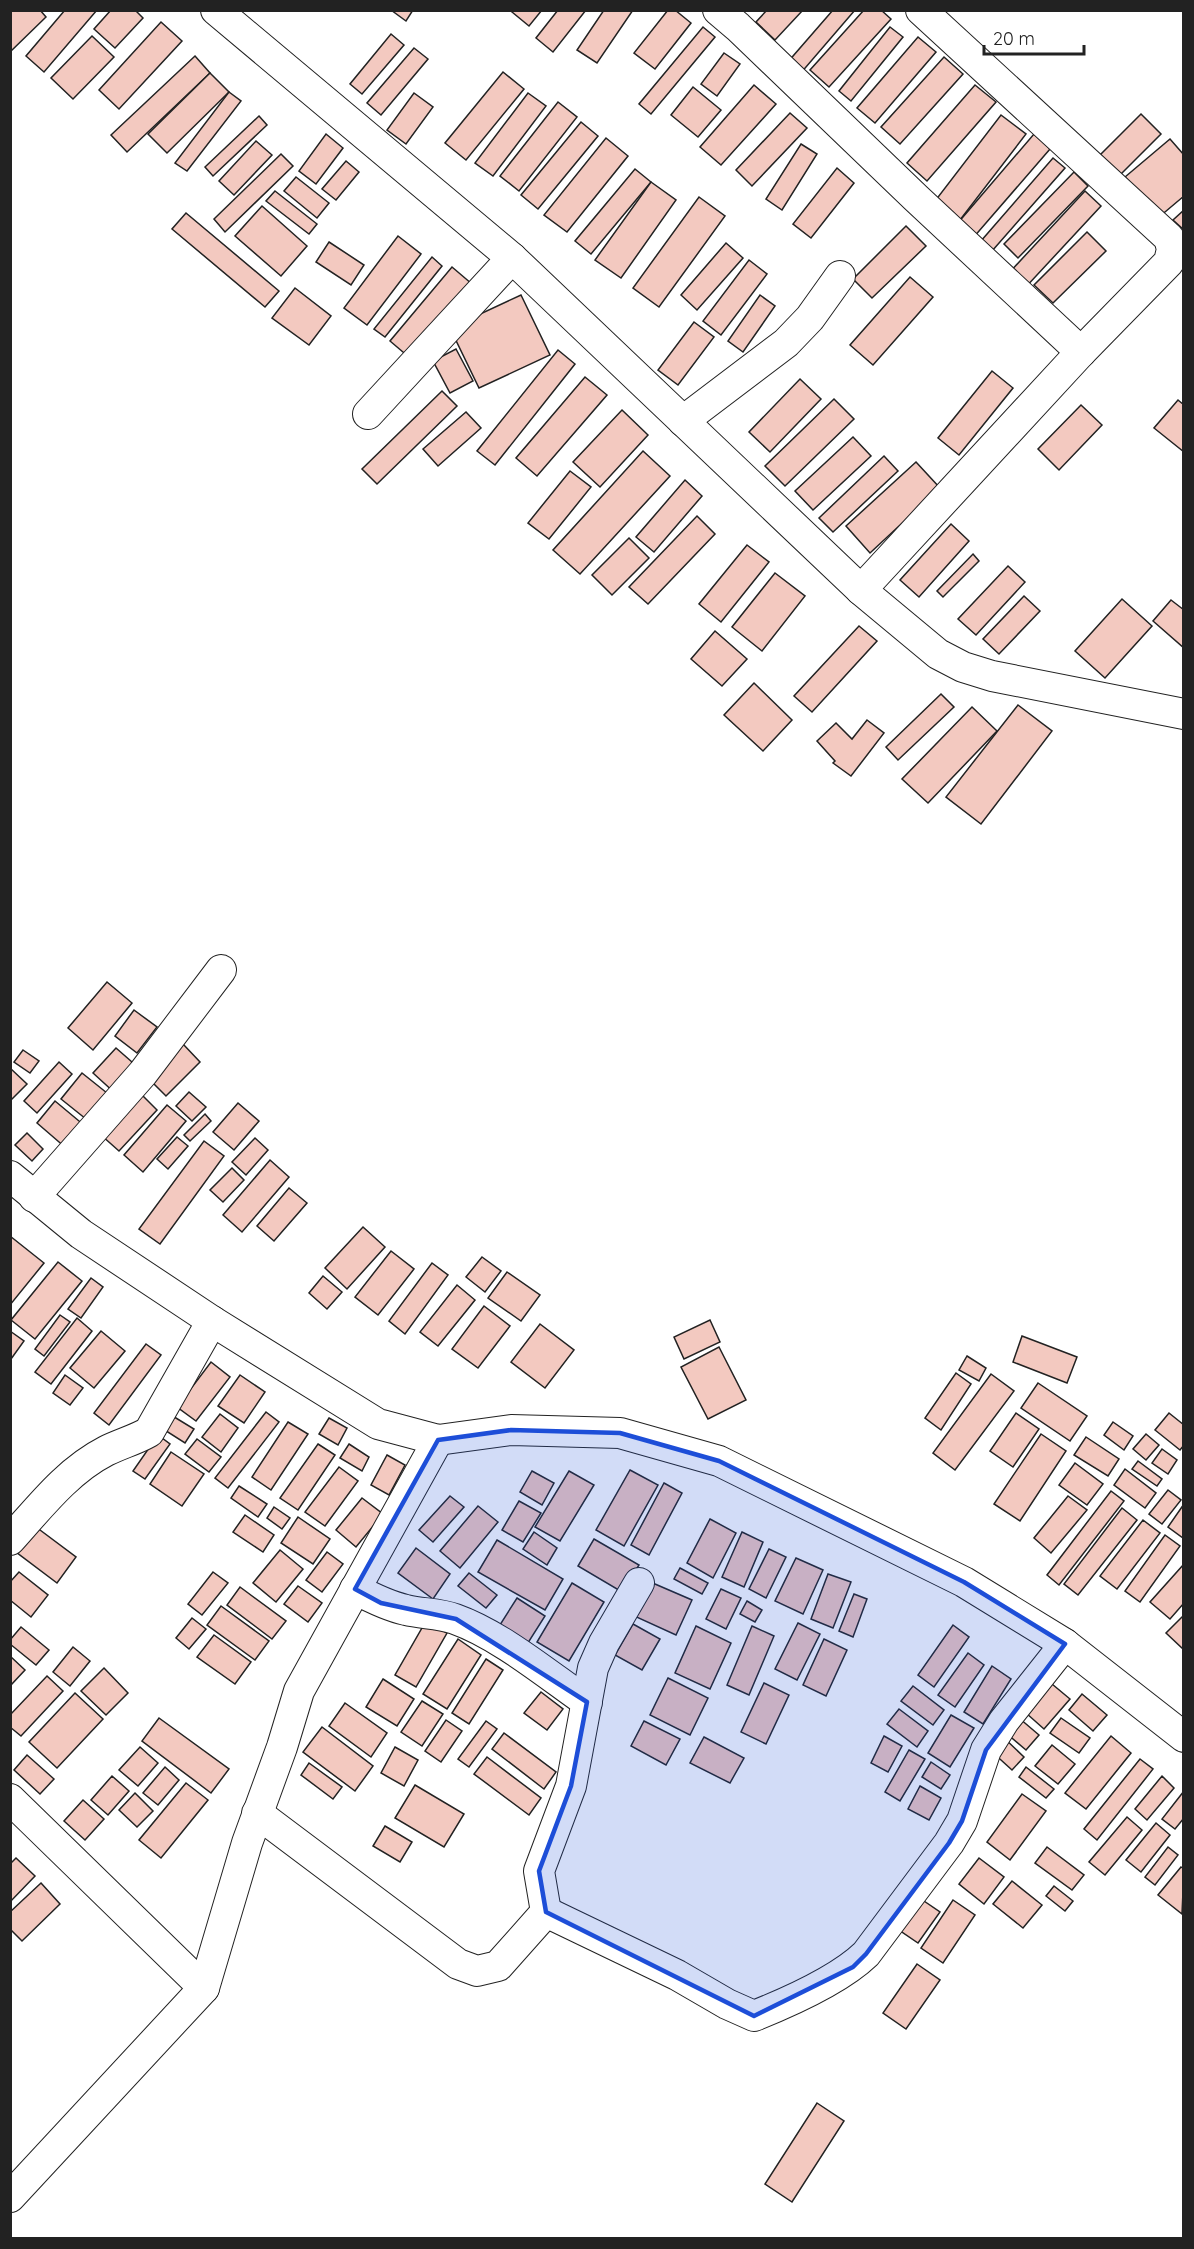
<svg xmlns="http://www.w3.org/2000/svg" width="1194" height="2249" font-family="Quicksand,sans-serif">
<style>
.building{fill:#f3c9c0;stroke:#222;stroke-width:1.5}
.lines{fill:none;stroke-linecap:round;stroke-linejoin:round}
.street-casing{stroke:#222;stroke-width:32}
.street{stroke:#fff;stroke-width:30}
.marked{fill:#1d4ed8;fill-opacity:0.2;stroke:#1d4ed8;stroke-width:4.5;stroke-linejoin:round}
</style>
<rect width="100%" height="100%" fill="#fff"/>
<g class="building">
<polygon points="10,10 40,10 46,17 10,52"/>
<polygon points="65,10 97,10 44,72 26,56"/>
<polygon points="111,10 135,10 143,18 115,48 94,29"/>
<polygon points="391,10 413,10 406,21"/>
<polygon points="514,10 542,10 529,26 512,12"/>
<polygon points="558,10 586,10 553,52 536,38"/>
<polygon points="604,10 633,10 597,63 577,50"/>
<polygon points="668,10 675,10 691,23 655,69 634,53"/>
<polygon points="767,10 803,10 775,40 756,22"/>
<polygon points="833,10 855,10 800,74 787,63"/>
<polygon points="864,10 881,10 891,19 829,87 810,70"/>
<polygon points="161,22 182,41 119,109 99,90"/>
<polygon points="703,27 715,37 651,114 639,104"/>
<polygon points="890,27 903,37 851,101 839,91"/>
<polygon points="391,34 404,45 362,94 350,84"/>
<polygon points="92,36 114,57 73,99 51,78"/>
<polygon points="918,37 936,52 875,123 857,108"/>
<polygon points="414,48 428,59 381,115 367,103"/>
<polygon points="724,53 740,64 717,96 701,84"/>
<polygon points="195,56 210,73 127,152 111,135"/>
<polygon points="944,57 963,74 900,144 881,127"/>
<polygon points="503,72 524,89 466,160 445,143"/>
<polygon points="210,73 229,92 167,153 148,134"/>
<polygon points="754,85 776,104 721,165 700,147"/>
<polygon points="975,85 996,102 927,181 907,163"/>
<polygon points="693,87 721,110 698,137 671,115"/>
<polygon points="229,92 241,101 187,171 175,163"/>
<polygon points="414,93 433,107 406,144 387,130"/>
<polygon points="528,93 546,106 493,176 475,163"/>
<polygon points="558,102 577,117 519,191 500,176"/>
<polygon points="790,113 807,128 752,186 736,170"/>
<polygon points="1141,114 1161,134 1117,178 1097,158"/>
<polygon points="1001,115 1026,134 960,220 935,201"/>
<polygon points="259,116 267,125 213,176 205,167"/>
<polygon points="581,122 598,136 538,209 521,195"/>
<polygon points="326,134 343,148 316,184 299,171"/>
<polygon points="1034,134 1050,149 973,238 957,224"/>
<polygon points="606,138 628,156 567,232 544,215"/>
<polygon points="1170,139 1184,155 1184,196 1159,217 1125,177"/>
<polygon points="256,141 272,155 234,195 219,181"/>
<polygon points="801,144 817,154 782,210 766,199"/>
<polygon points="281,154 293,166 225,232 214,219"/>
<polygon points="1053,158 1065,168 985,259 974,249"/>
<polygon points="346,161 359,172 336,200 322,189"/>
<polygon points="837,168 854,183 811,238 793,224"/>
<polygon points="635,169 651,182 591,254 575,241"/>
<polygon points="1074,172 1088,186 1018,258 1004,244"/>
<polygon points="296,177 329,203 317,218 284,191"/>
<polygon points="651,182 676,200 621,278 595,260"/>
<polygon points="275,191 317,224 309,234 266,201"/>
<polygon points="1085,191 1101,206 1024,289 1008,274"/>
<polygon points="699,197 725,216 659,307 633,288"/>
<polygon points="262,206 307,246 281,276 235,236"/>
<polygon points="1184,210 1184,230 1173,220"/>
<polygon points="186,213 279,291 265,307 172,229"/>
<polygon points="906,226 926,246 872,298 853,279"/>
<polygon points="1087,232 1106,251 1053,303 1034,285"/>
<polygon points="398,236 421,254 367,325 344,308"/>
<polygon points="329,242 364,265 351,285 316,262"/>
<polygon points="726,243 743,258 697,310 681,295"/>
<polygon points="432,257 442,266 385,337 374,329"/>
<polygon points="749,260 767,274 721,335 703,321"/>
<polygon points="452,267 472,284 410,358 390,341"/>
<polygon points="910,277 933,297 873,365 850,345"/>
<polygon points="295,288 331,316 309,345 272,318"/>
<polygon points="521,295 550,355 479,388 450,328"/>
<polygon points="760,295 775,306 743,352 728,341"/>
<polygon points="694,322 714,337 678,385 658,370"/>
<polygon points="456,349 473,381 450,393 433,361"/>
<polygon points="558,350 575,364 495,465 477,451"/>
<polygon points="992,371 1013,388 959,455 938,438"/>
<polygon points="585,377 607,395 537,476 516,458"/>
<polygon points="800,379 821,399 770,452 749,432"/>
<polygon points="442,391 457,406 377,484 362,469"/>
<polygon points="834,399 854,419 785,486 765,466"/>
<polygon points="1178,400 1184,405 1184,452 1154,428"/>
<polygon points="1081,405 1102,425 1059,470 1038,449"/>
<polygon points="622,410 648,435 600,487 573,462"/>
<polygon points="466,412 481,428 438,466 423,449"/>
<polygon points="853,437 871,456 813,510 795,491"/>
<polygon points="643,451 670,476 580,574 553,550"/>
<polygon points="884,456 898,471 833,532 819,518"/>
<polygon points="916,462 940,488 870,553 846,526"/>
<polygon points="570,471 591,487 549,539 528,523"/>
<polygon points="685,480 702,496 654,552 636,537"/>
<polygon points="697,516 715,534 648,604 629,587"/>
<polygon points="951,524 969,541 919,597 900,580"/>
<polygon points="629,538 649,558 612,595 592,575"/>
<polygon points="747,545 769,562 721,622 699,604"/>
<polygon points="973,554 979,561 943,597 937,591"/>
<polygon points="1008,566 1025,582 976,635 958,619"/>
<polygon points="775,573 805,596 762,651 732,627"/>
<polygon points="1024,596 1040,611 999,654 983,639"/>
<polygon points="1122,599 1152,626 1105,678 1075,651"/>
<polygon points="1171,600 1184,610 1184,648 1153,621"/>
<polygon points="859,626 877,641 812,712 794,696"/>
<polygon points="715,631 747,659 722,686 691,659"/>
<polygon points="754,683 792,720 763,751 724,715"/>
<polygon points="941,694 954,707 898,760 886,747"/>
<polygon points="1018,705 1052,731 981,824 946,797"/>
<polygon points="972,707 997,731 928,803 902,779"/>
<polygon points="867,720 884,733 851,776 833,763 835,761 817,741 836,723 852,739"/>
<polygon points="107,982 132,1003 93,1050 68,1028"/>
<polygon points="134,1010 157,1027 137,1053 115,1036"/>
<polygon points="183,1044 200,1062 166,1096 148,1078"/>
<polygon points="116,1048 140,1069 116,1094 93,1073"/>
<polygon points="23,1050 39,1061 30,1073 14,1062"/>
<polygon points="59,1062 72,1074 37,1113 24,1101"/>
<polygon points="10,1068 27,1084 10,1101"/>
<polygon points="82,1073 112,1097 91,1123 61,1099"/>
<polygon points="189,1092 206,1107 192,1121 176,1106"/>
<polygon points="140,1093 157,1110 119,1151 101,1135"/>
<polygon points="55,1101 85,1126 66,1148 37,1123"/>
<polygon points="238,1103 259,1121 234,1150 213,1132"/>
<polygon points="167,1105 186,1121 143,1172 124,1155"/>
<polygon points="205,1114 211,1121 190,1141 184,1135"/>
<polygon points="27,1133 43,1149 32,1161 15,1145"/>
<polygon points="177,1137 188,1146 168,1169 157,1159"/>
<polygon points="255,1138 268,1150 246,1175 232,1162"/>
<polygon points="204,1141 224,1156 160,1244 139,1229"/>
<polygon points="270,1160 289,1177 242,1232 223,1215"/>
<polygon points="232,1168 244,1180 223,1202 210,1190"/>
<polygon points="289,1188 307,1203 274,1241 257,1226"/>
<polygon points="363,1227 385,1247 347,1289 325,1268"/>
<polygon points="10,1236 44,1263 10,1305"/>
<polygon points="391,1251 414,1269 378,1315 355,1297"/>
<polygon points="482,1257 501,1271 485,1292 466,1277"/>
<polygon points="58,1262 82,1281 35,1339 11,1320"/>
<polygon points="432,1263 448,1275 405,1334 389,1321"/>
<polygon points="507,1272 540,1295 521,1321 488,1298"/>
<polygon points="323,1276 342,1292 327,1309 309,1293"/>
<polygon points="91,1278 103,1287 81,1318 68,1309"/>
<polygon points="457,1285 475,1300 438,1346 420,1332"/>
<polygon points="484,1306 510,1326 478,1368 452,1349"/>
<polygon points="60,1315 70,1322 44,1356 35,1349"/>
<polygon points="77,1318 92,1331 51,1384 35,1372"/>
<polygon points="710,1320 720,1342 684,1359 674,1337"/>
<polygon points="540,1324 574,1350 545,1388 511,1362"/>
<polygon points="10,1331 24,1341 11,1359 10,1358"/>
<polygon points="101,1331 125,1351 94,1388 70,1368"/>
<polygon points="1022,1336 1077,1357 1067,1383 1013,1362"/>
<polygon points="146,1344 161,1355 109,1425 94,1413"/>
<polygon points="719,1347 746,1400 708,1419 681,1367"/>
<polygon points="967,1356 986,1368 979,1381 959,1370"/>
<polygon points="211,1362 230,1377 196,1421 177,1407"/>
<polygon points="956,1373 971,1384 941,1430 925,1418"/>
<polygon points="991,1374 1014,1391 955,1470 933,1453"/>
<polygon points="65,1375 83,1388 70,1405 53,1393"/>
<polygon points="240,1375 265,1392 244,1423 218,1406"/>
<polygon points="1038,1383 1087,1416 1070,1441 1021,1408"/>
<polygon points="266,1412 279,1422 228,1488 215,1478"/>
<polygon points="1016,1413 1039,1429 1013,1467 990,1451"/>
<polygon points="1169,1413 1184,1425 1184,1445 1180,1450 1155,1430"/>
<polygon points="220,1414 238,1428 221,1452 202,1437"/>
<polygon points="171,1415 194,1429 185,1443 163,1429"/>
<polygon points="329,1418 347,1428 338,1445 319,1434"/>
<polygon points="288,1422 308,1434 271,1490 252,1477"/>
<polygon points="1113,1422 1133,1436 1124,1450 1104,1435"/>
<polygon points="1041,1434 1066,1451 1020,1521 994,1504"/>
<polygon points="1146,1434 1159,1445 1146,1460 1133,1449"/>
<polygon points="158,1435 170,1444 145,1479 133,1471"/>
<polygon points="1086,1437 1119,1459 1108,1476 1074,1455"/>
<polygon points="197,1439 221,1457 209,1472 185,1454"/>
<polygon points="318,1444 335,1455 298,1510 280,1498"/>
<polygon points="349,1444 369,1457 362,1471 340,1458"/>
<polygon points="1162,1449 1177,1460 1168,1474 1152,1463"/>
<polygon points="171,1452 204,1474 182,1506 150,1484"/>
<polygon points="387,1455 405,1465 389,1495 371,1485"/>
<polygon points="1138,1461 1162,1479 1157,1486 1132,1469"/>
<polygon points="1075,1463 1103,1484 1087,1505 1059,1485"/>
<polygon points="339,1467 358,1481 325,1526 305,1512"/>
<polygon points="1125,1469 1156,1493 1145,1508 1114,1485"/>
<polygon points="630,1470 658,1485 624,1546 596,1530"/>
<polygon points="532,1471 554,1483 542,1505 520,1492"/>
<polygon points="569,1471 594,1485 560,1541 535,1527"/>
<polygon points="664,1483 682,1493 649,1555 631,1545"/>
<polygon points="239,1486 267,1504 258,1517 231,1498"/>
<polygon points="1168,1490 1181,1500 1162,1524 1149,1514"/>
<polygon points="1111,1491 1124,1501 1059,1585 1047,1575"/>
<polygon points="450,1496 464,1507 433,1542 419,1530"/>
<polygon points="1068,1496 1087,1510 1051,1553 1034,1538"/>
<polygon points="362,1498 383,1514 356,1547 336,1530"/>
<polygon points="519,1501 541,1513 523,1542 502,1530"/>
<polygon points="1184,1504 1184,1537 1183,1538 1168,1527"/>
<polygon points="478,1506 498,1522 460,1568 440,1551"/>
<polygon points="274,1507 290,1518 282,1529 267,1518"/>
<polygon points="1122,1508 1137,1520 1078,1595 1064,1584"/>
<polygon points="245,1515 274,1535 263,1552 233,1532"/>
<polygon points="298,1517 330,1539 313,1564 281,1543"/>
<polygon points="710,1519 736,1533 713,1578 687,1563"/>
<polygon points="1143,1520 1160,1533 1117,1589 1100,1576"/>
<polygon points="36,1527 76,1557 57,1583 16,1552"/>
<polygon points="534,1532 557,1548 547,1565 523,1549"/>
<polygon points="742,1532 763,1542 744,1587 722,1577"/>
<polygon points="1165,1535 1180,1546 1140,1602 1125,1591"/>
<polygon points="594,1539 639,1565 622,1592 578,1566"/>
<polygon points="497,1540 563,1579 545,1610 478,1572"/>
<polygon points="416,1548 450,1574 433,1599 398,1573"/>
<polygon points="769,1549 786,1557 766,1598 749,1589"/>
<polygon points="280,1550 303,1569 276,1602 253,1583"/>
<polygon points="327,1552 343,1564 322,1592 306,1580"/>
<polygon points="796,1558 823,1570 803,1614 775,1601"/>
<polygon points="1184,1564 1184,1603 1170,1619 1150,1602"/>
<polygon points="680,1568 708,1583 702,1594 674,1579"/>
<polygon points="19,1572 48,1595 31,1617 10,1600 10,1582"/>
<polygon points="213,1572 228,1583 202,1615 188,1604"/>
<polygon points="469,1573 497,1595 486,1608 458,1586"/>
<polygon points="828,1574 851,1582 833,1628 811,1619"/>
<polygon points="648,1581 692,1600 676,1635 632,1615"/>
<polygon points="572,1583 604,1602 569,1661 537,1642"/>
<polygon points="298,1586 322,1603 308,1622 284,1604"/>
<polygon points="240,1587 286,1621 272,1639 227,1605"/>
<polygon points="721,1589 741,1598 726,1629 706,1619"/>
<polygon points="854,1594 867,1599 853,1637 839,1631"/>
<polygon points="517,1598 545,1616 526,1646 498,1628"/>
<polygon points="747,1601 762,1610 755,1622 740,1614"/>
<polygon points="221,1606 269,1641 255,1660 207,1625"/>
<polygon points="1184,1615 1184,1649 1183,1649 1166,1633"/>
<polygon points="192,1618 206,1629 189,1649 176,1638"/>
<polygon points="426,1621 447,1633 416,1687 395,1675"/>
<polygon points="798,1623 820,1634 797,1680 775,1669"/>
<polygon points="633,1624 660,1639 642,1670 615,1655"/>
<polygon points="953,1625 969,1637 934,1687 918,1675"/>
<polygon points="696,1626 731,1643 710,1689 675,1673"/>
<polygon points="752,1626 774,1636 749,1695 727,1685"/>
<polygon points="21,1627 49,1650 36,1665 10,1644 10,1640"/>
<polygon points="214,1635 251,1662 235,1684 197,1657"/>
<polygon points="458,1639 481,1655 447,1709 423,1694"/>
<polygon points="824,1639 847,1650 826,1696 803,1685"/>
<polygon points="73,1647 90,1661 70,1686 53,1672"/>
<polygon points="968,1653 984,1665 955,1707 938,1695"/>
<polygon points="10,1656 25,1670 10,1686"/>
<polygon points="486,1659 503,1670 469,1724 452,1713"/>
<polygon points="992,1666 1011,1679 983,1724 964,1712"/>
<polygon points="104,1668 128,1693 106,1715 81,1691"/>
<polygon points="47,1676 63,1691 21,1736 10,1727 10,1715"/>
<polygon points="668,1678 708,1698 690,1735 650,1715"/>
<polygon points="383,1679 414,1699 397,1726 366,1707"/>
<polygon points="764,1683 789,1695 766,1744 741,1732"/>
<polygon points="1052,1684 1070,1699 1044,1729 1026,1713"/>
<polygon points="913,1686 944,1710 933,1725 901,1701"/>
<polygon points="541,1692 563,1709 547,1730 524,1713"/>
<polygon points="75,1693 103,1719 57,1768 29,1742"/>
<polygon points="1082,1694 1107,1715 1093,1731 1069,1710"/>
<polygon points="422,1701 443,1714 422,1746 401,1732"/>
<polygon points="345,1703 387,1733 371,1757 329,1726"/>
<polygon points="899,1709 928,1731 917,1747 887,1724"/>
<polygon points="951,1715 974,1728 950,1767 928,1753"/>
<polygon points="159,1718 229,1769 211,1793 142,1741"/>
<polygon points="1019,1718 1039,1735 1026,1750 1006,1733"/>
<polygon points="1061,1718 1090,1738 1079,1753 1050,1733"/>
<polygon points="446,1720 462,1731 441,1762 425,1751"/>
<polygon points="486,1721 497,1729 469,1767 458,1759"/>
<polygon points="644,1721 680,1739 666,1765 631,1746"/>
<polygon points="322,1727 373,1766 355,1791 303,1752"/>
<polygon points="504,1733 556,1772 544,1789 492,1749"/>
<polygon points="884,1736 902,1746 888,1772 871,1763"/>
<polygon points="1002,1736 1024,1757 1012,1770 990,1750"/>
<polygon points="1111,1736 1131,1753 1086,1809 1065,1793"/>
<polygon points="704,1737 744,1758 730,1783 690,1763"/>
<polygon points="1052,1745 1075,1764 1058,1784 1035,1766"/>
<polygon points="140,1747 158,1763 138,1786 119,1770"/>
<polygon points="395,1747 418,1760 404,1786 381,1773"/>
<polygon points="909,1750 925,1759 900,1801 885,1792"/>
<polygon points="27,1755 54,1779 40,1794 14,1770"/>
<polygon points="487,1757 541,1798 529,1815 474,1774"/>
<polygon points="1140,1759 1153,1769 1097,1840 1084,1829"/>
<polygon points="931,1762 950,1775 941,1789 922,1777"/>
<polygon points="309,1763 342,1787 333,1799 301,1775"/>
<polygon points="165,1767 179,1780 158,1805 143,1793"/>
<polygon points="1026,1767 1054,1789 1046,1798 1019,1777"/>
<polygon points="112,1776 129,1791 108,1815 91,1800"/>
<polygon points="1162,1776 1174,1788 1147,1820 1135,1809"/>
<polygon points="186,1783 208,1800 161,1858 139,1840"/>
<polygon points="415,1785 464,1814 444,1847 395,1818"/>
<polygon points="920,1786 941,1798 929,1820 908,1809"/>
<polygon points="1184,1791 1184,1818 1175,1829 1162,1819"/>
<polygon points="135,1793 153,1811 137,1827 119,1810"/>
<polygon points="1022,1794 1046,1811 1010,1860 987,1842"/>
<polygon points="83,1800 104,1819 85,1840 64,1821"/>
<polygon points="1127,1817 1142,1830 1105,1875 1089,1862"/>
<polygon points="1156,1823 1170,1835 1141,1872 1126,1860"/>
<polygon points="385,1826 412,1842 400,1862 373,1846"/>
<polygon points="1047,1847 1084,1875 1072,1890 1035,1863"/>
<polygon points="1168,1847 1178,1855 1155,1885 1145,1877"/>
<polygon points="16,1858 35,1876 10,1902 10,1864"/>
<polygon points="979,1858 1004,1877 984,1904 959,1884"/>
<polygon points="1181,1867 1184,1869 1182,1914 1158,1895"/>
<polygon points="1012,1881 1042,1905 1023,1928 993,1904"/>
<polygon points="41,1883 60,1904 22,1941 10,1929 10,1912"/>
<polygon points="1054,1886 1073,1901 1065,1911 1046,1896"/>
<polygon points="921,1899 940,1912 918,1943 899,1930"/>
<polygon points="953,1900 975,1915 943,1963 921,1948"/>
<polygon points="917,1964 940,1980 906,2029 883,2013"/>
<polygon points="817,2103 844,2121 792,2202 765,2184"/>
</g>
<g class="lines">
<g class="street-casing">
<g id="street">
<polyline points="216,10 512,258 861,590 938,654 963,667 992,676 1184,714"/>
<polyline points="718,10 738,27 916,198 1081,352"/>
<polyline points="368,414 512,258"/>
<polyline points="683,421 786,343 810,318 840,276"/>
<polyline points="861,590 1081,352 1169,262 1172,249 1169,238 921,10"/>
<polyline points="10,1176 81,1234 212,1321 378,1424 438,1440 511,1430 620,1433 719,1461 964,1582 1065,1644 1184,1737"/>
<polyline points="34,1197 143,1073 221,970"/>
<path d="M 10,1540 C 39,1508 67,1471 106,1451 C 120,1444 135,1440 149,1432 L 212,1321"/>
<path d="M 355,1589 C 372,1598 388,1606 406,1610 C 422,1614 439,1613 455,1619 C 500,1635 548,1675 587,1702"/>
<polyline points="10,1799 204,1988"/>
<path d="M 257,1813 L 458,1964 L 477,1971 L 498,1966 L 546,1912 L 677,1975 L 727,2004 L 754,2016 C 789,2002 839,1980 866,1954 L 949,1843 L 962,1821 L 986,1750 L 1004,1721 L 1065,1644"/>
<polyline points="546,1912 539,1871 571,1786 593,1668 604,1643 639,1583"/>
<polyline points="10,2197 204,1988 247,1843 282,1747 299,1691 438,1440"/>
</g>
</g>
<use href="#street" class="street"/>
</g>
<path class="marked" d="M 511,1430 L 620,1433 L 719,1461 L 964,1582 L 1065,1644 L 986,1750 L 962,1821 L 949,1843 L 866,1954 L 853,1967 L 754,2016 L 546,1912 L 539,1871 L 571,1786 L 587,1702 L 456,1619 L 381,1603 L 355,1589 L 438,1440 Z"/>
<rect width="1194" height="2249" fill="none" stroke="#222222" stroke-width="24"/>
<path d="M984 45v9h100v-9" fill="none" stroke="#222222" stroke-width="3"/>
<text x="993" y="45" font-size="18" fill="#222222" stroke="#ffffff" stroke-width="4.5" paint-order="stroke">20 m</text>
</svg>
